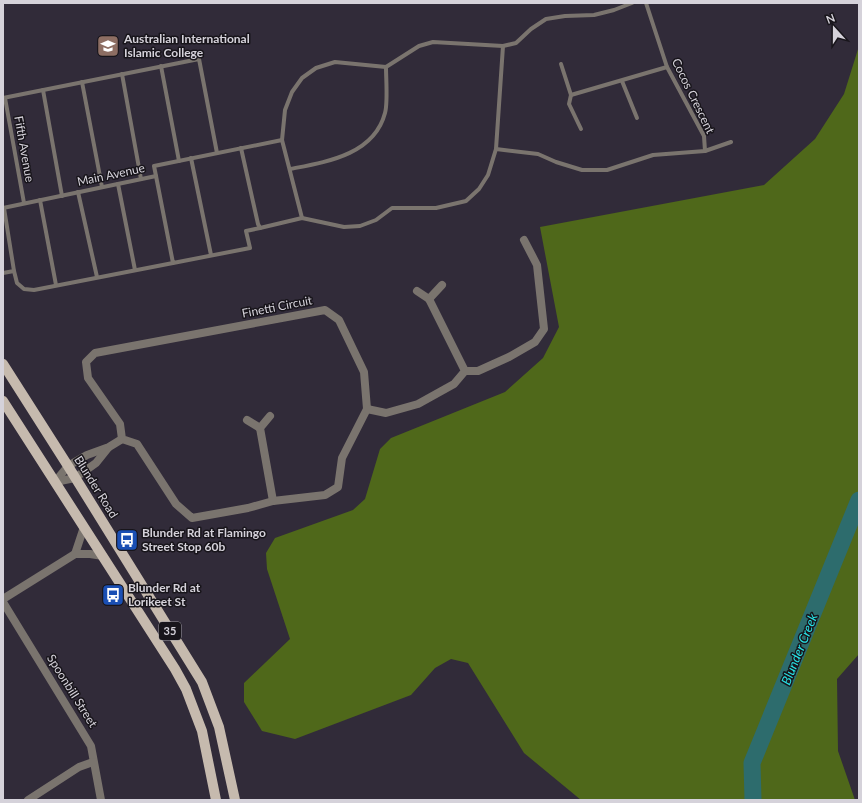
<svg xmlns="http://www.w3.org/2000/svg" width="862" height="803" font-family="Lato,sans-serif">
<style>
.forest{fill:#4f681a}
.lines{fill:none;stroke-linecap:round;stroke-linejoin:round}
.river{stroke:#2d6c6d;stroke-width:17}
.lane{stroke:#7a746e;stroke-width:4}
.street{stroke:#7a746e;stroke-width:8}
.primary{stroke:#c6baae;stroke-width:10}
.labels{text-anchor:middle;stroke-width:3;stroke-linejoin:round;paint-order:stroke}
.shield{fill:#18151b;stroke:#9c99a1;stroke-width:1}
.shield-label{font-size:11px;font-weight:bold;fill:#d5d2da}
.poi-label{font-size:12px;font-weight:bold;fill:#d5d2da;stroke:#18151b;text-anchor:start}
.street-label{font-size:12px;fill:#d5d2da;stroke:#18151b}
.water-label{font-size:13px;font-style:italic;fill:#27e3e6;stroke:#18151b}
</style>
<rect width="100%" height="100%" fill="#312b39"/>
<polygon class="forest" points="859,46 859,654 837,679 838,751 855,800 581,800 524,753 468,663 451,659 435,668 411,695 295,739 262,731 244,702 244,683 290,639 267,569 266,553 275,538 353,510 365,499 380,449 391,438 505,392 543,358 559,327 540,227 764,185 815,139 844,94"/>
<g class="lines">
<polyline class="river" points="753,800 752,763 859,500"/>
<g class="lane">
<polyline points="646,3 667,67 704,136 705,151"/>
<polyline points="561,64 571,95 569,104 581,129"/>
<polyline points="161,66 179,161"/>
<polyline points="122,74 141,179"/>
<polyline points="622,81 637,118"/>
<polyline points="82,82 102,187"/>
<polyline points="43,90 62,196"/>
<polyline points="571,95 667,67"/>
<polyline points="3,98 199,59 217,153"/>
<polyline points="5,98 24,203"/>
<polyline points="241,148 258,224 260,228 302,218 344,227 360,226 376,220 392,208 436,208 466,201 479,189 488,175 496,149 503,46"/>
<polyline points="496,149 538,154 556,162 582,170 607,170 653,155 705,151 731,142"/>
<polyline points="191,158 211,255"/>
<path d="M 290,169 C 326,162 374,155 385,113 C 388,103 386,79 386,67"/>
<polyline points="156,176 173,263 250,248 246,231 260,228"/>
<polyline points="118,184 135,270"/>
<polyline points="78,192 97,277"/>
<polyline points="40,200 56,285"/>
<polyline points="3,208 156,176 154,166 282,140"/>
<polyline points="302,218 282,140 285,110 292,92 302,78 316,68 335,62 386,67 419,46 433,42 503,46 516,43 531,29 546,19 565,16 594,15 614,10 632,3"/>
<polyline points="14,271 17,283 24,289 34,290 173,263"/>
<polyline points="3,273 14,271 4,208"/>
</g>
<g class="street">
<polyline points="429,299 442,285"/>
<polygon points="325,310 339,320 364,372 367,409 342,458 338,487 325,495 273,501 248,508 192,518 176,504 137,444 122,439 120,424 88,378 86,362 95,353"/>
<polyline points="465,371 478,371 509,357 535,342 544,329 537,265 524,240"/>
<polyline points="367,409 386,413 418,404 454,384 465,371 429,299 417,291"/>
<polyline points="270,416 260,428 273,501"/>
<polyline points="247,420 260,428"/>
<polyline points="55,482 68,466 87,455 109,447 122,439"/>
<polyline points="55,482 75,478 96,463 108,448"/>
<polyline points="75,554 84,527"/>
<polyline points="3,599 75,554 90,554 103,556"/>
<polyline points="3,602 91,746 101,800"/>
<polyline points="28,800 79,767 93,762"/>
</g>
<g class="primary">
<polyline points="3,364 68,466 202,682 219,727 235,800"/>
<polyline points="3,401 175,669 186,689 202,731 216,800"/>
</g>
</g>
<defs>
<g id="school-square" transform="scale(1.15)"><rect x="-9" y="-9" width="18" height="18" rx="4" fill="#8d6e63" stroke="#18151b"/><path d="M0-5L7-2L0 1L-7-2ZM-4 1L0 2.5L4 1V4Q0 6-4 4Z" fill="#fff"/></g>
<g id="bus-square" transform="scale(1.15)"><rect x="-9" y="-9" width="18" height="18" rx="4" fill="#1a4fb4" stroke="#18151b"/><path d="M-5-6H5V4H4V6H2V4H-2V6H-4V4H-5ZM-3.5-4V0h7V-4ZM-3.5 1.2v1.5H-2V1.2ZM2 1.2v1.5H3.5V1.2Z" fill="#fff"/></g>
</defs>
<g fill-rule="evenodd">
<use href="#school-square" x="108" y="46"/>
<use href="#bus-square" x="127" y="540"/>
<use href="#bus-square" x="113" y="595"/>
</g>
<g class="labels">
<rect class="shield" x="159" y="622" width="22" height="18" rx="3"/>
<g class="shield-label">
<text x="170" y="635">35</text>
</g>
<g class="poi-label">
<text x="124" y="43">Australian International<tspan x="124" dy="14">Islamic College</tspan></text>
<text x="142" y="537">Blunder Rd at Flamingo<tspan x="142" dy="14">Street Stop 60b</tspan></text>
<text x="128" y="592">Blunder Rd at<tspan x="128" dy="14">Lorikeet St</tspan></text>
</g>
<g class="street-label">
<text transform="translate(693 96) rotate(64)" y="4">Cocos Crescent</text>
<text transform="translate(24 149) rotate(80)" y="4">Fifth Avenue</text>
<text transform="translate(111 175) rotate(-12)" y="4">Main Avenue</text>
<text transform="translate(277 307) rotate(-11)" y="4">Finetti Circuit</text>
<text transform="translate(96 487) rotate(58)" y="4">Blunder Road</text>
<text transform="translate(72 691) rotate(58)" y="4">Spoonbill Street</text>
</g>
<g class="water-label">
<text transform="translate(799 649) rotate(-68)" y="5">Blunder Creek</text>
</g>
</g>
<rect width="862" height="803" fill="none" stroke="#d5d2da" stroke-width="8"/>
<g transform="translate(834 28) rotate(339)" stroke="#18151b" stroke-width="3" paint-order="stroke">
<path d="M0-3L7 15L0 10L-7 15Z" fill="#d5d2da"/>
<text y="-6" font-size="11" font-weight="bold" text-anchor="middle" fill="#d5d2da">N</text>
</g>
</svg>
